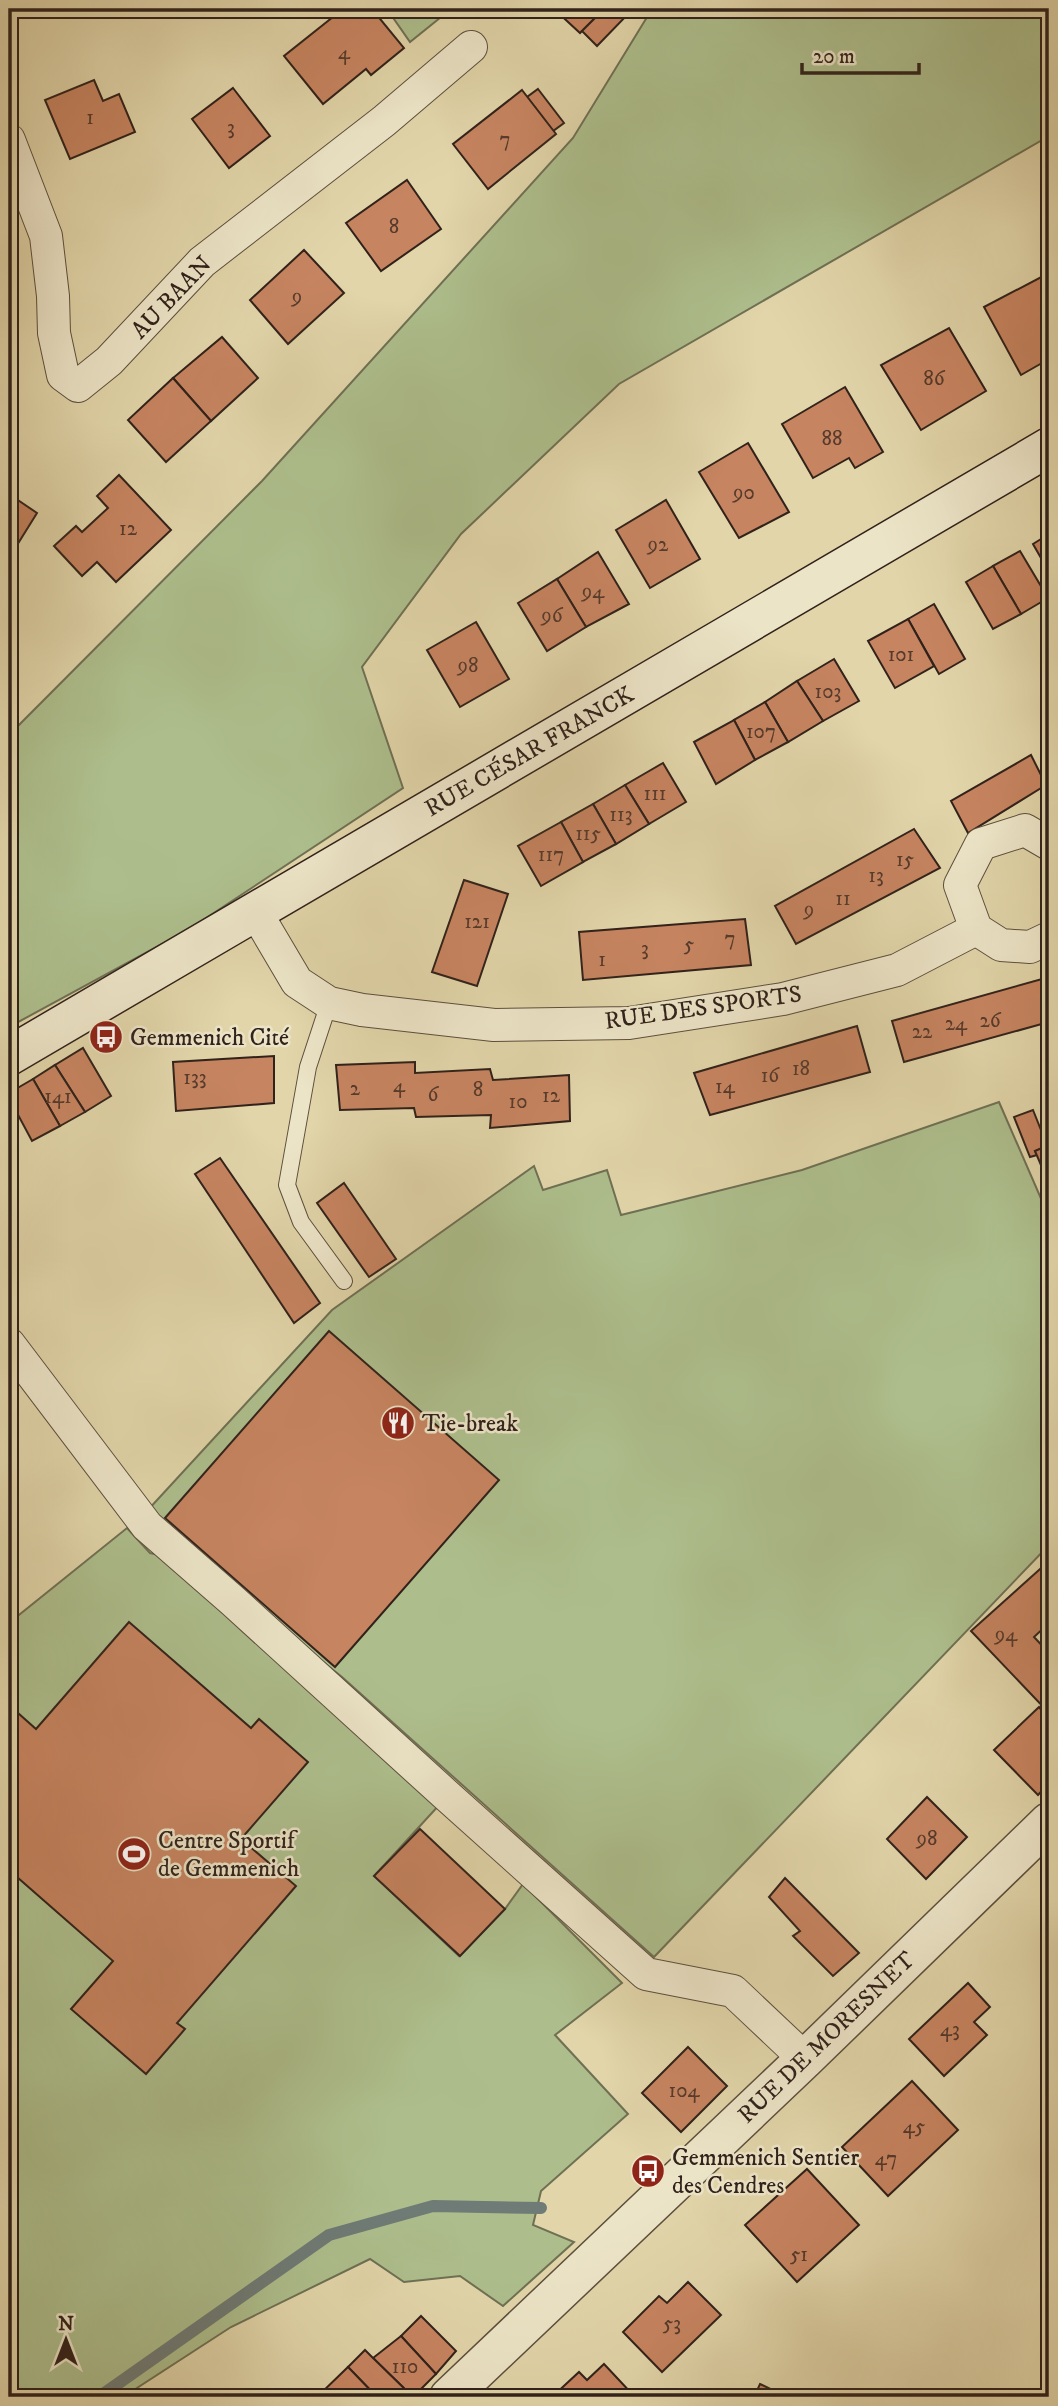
<svg xmlns="http://www.w3.org/2000/svg" width="1058" height="2406" font-family="'IM FELL DW Pica',serif">
<style>
.green{fill:#adbe8c;stroke:#6f7054;stroke-width:2}
.lines{fill:none;stroke-linecap:round;stroke-linejoin:round}
.stream{stroke:#6f7b76;stroke-width:12}
.building{fill:#c68460;stroke:#31221b;stroke-width:2}
.service-casing{stroke:#5d4f3e;stroke-width:18}
.minor-casing{stroke:#5d4f3e;stroke-width:34}
.tertiary-casing{stroke:#5d4f3e;stroke-width:41}
.secondary-casing{stroke:#31221b;stroke-width:41}
.service{stroke:#ece4c7;stroke-width:16}
.minor{stroke:#ece4c7;stroke-width:32}
.tertiary{stroke:#ece4c7;stroke-width:38}
.secondary{stroke:#ece4c7;stroke-width:38}
.labels{text-anchor:middle;stroke-width:5;stroke-linejoin:round;paint-order:stroke}
.number-label{font-size:21px;fill:#563a2c}
.street-label{font-size:24px;fill:#31221b;stroke:#ece4c7}
.poi-label{font-size:24px;fill:#31221b;stroke:#ece4c7;text-anchor:start}
</style>
<rect width="100%" height="100%" fill="#e1d5a9"/>
<filter id="stains"><feTurbulence type="fractalNoise" baseFrequency=".00286" numOctaves="4"/><feColorMatrix values="0 0 0 0 .2 0 0 0 0 .09 0 0 0 0 .02 0 0 0 .5 -.17"/></filter>
<radialGradient id="worn" r=".72"><stop offset=".6" stop-color="#630" stop-opacity="0"/><stop offset="1" stop-color="#630" stop-opacity=".3"/></radialGradient>
<g class="green">
<polygon points="387,9 451,9 410,42"/>
<polygon points="652,9 1049,9 1049,136 619,384 461,534 362,667 403,788 188,930 9,1027 9,735 262,481 573,138"/>
<polygon points="999,1102 1049,1217 1049,1545 654,1957 342,1677 234,1591 147,1511 332,1310 534,1166 543,1190 607,1170 621,1215 802,1170"/>
<polygon points="127,1528 150,1553 169,1557 441,1803 374,1876 459,1956 505,1909 523,1884 622,1983 555,2035 628,2114 541,2191 533,2225 574,2242 503,2306 460,2276 404,2282 370,2259 231,2327 123,2397 9,2397 9,1623"/>
</g>
<g class="lines">
<polyline class="stream" points="99,2397 329,2235 433,2206 541,2208"/>
</g>
<g class="building">
<polygon points="343,9 372,9 404,48 371,75 366,69 323,104 284,56"/>
<polygon points="554,9 604,9 580,33"/>
<polygon points="604,9 632,10 597,46 582,31"/>
<polygon points="94,80 103,101 119,94 135,132 70,159 45,100"/>
<polygon points="233,88 270,136 229,168 192,119"/>
<polygon points="538,89 564,123 553,131 527,97"/>
<polygon points="522,90 556,134 488,189 453,144"/>
<polygon points="407,180 441,229 381,271 346,223"/>
<polygon points="304,250 344,293 288,344 250,300"/>
<polygon points="1049,273 1049,359 1021,375 984,307"/>
<polygon points="949,328 986,391 921,430 881,365"/>
<polygon points="222,337 258,378 211,421 173,378"/>
<polygon points="173,378 211,421 166,462 128,420"/>
<polygon points="845,387 883,452 855,468 849,458 813,478 782,424"/>
<polygon points="748,443 789,512 739,538 699,472"/>
<polygon points="119,475 171,530 116,582 97,562 82,576 54,546 76,526 82,532 108,508 97,496"/>
<polygon points="9,494 37,513 9,558"/>
<polygon points="666,500 700,559 650,588 616,530"/>
<polygon points="1049,534 1049,572 1033,544"/>
<polygon points="1020,551 1048,598 1021,614 993,566"/>
<polygon points="598,552 629,604 586,627 557,579"/>
<polygon points="993,566 1021,614 993,629 966,582"/>
<polygon points="557,579 586,627 547,651 518,603"/>
<polygon points="934,604 965,659 939,674 908,619"/>
<polygon points="908,619 934,666 895,688 868,641"/>
<polygon points="476,622 509,679 460,707 427,650"/>
<polygon points="834,659 859,701 823,721 797,681"/>
<polygon points="797,681 823,721 788,742 765,702"/>
<polygon points="765,702 788,742 755,760 734,720"/>
<polygon points="734,720 755,760 716,784 694,742"/>
<polygon points="1031,755 1046,785 968,833 951,801"/>
<polygon points="663,763 686,802 649,824 625,785"/>
<polygon points="625,785 649,824 616,844 593,804"/>
<polygon points="593,804 616,844 583,862 561,822"/>
<polygon points="561,822 583,862 541,886 518,846"/>
<polygon points="914,829 940,868 796,944 775,906"/>
<polygon points="464,880 508,894 477,986 432,972"/>
<polygon points="745,919 751,965 583,980 579,932"/>
<polygon points="1042,979 1049,1006 1049,1022 904,1062 892,1021"/>
<polygon points="857,1026 870,1072 710,1115 694,1073"/>
<polygon points="83,1048 111,1096 85,1112 55,1065"/>
<polygon points="274,1056 274,1103 176,1111 173,1062"/>
<polygon points="415,1062 415,1073 490,1069 493,1080 569,1075 570,1121 490,1128 491,1115 416,1117 414,1108 340,1110 336,1065"/>
<polygon points="55,1065 85,1112 60,1126 33,1079"/>
<polygon points="33,1079 60,1126 32,1141 9,1098 9,1093"/>
<polygon points="1033,1110 1041,1130 1049,1127 1049,1145 1035,1151 1037,1155 1030,1157 1014,1117"/>
<polygon points="1049,1145 1049,1184 1035,1151"/>
<polygon points="220,1158 320,1303 294,1323 195,1174"/>
<polygon points="344,1183 396,1259 369,1277 317,1203"/>
<polygon points="329,1331 499,1480 335,1667 165,1518"/>
<polygon points="1049,1561 1049,1623 1034,1637 1049,1653 1049,1713 971,1631"/>
<polygon points="129,1622 251,1728 259,1719 308,1762 241,1839 296,1886 177,2023 185,2029 146,2074 71,2009 113,1961 9,1870 9,1705 36,1729"/>
<polygon points="1039,1707 1049,1719 1049,1783 1038,1795 994,1750"/>
<polygon points="927,1797 967,1837 926,1879 887,1839"/>
<polygon points="420,1829 505,1909 460,1956 374,1876"/>
<polygon points="785,1878 859,1953 833,1976 793,1936 800,1931 769,1897"/>
<polygon points="968,1983 990,2007 974,2022 987,2035 944,2076 909,2039"/>
<polygon points="688,2047 727,2086 681,2132 642,2093"/>
<polygon points="912,2081 958,2130 888,2196 842,2147"/>
<polygon points="807,2169 859,2225 797,2282 745,2225"/>
<polygon points="688,2282 721,2315 662,2372 623,2332 659,2296 667,2303"/>
<polygon points="421,2316 456,2351 436,2374 401,2336"/>
<polygon points="401,2336 436,2374 413,2397 373,2358"/>
<polygon points="365,2350 373,2358 413,2397 377,2397 348,2367"/>
<polygon points="604,2364 634,2396 633,2397 552,2397 579,2372 587,2380"/>
<polygon points="348,2367 377,2397 317,2397"/>
<polygon points="760,2384 787,2397 754,2397"/>
</g>
<g class="lines">
<g class="service-casing">
<polyline id="service" points="329,1003 308,1067 287,1185 301,1222 344,1281"/>
</g>
<g class="minor-casing">
<g id="minor">
<polyline points="9,140 46,236 53,296 54,333 63,375 78,386 109,361 202,262 384,121 471,47"/>
<polyline points="1049,844 1025,830 981,844 960,885 976,929 1001,945 1030,947 1049,938"/>
<polyline points="255,911 297,982 329,1003 362,1010 494,1025 629,1023 783,999 897,970 976,929"/>
<polyline points="9,1344 147,1526 233,1601 445,1794 646,1974 733,1991 805,2059"/>
</g>
</g>
<g class="tertiary-casing">
<polyline id="tertiary" points="449,2397 805,2059 1049,1822"/>
</g>
<g class="secondary-casing">
<polyline id="secondary" points="9,1056 1049,447"/>
</g>
<use href="#service" class="service"/>
<use href="#minor" class="minor"/>
<use href="#tertiary" class="tertiary"/>
<use href="#secondary" class="secondary"/>
</g>
<defs>
<g id="bus-disc" transform="scale(1.75)"><circle r="9.5" fill="#8f2418" stroke="#ece4c7"/><path d="M-5-6H5V4H4V6H2V4H-2V6H-4V4H-5ZM-3.5-4V0h7V-4ZM-3.5 1.2v1.5H-2V1.2ZM2 1.2v1.5H3.5V1.2Z" fill="#fff"/></g>
<g id="restaurant-disc" transform="scale(1.75)"><circle r="9.5" fill="#8f2418" stroke="#ece4c7"/><path d="M-5-6h1v4h1v-4h1v4h1v-4h1v5L-1.5 .5V6h-2V.5L-5-1ZM5-6V6H3V1.5H1.5Q1.5-4 5-6Z" fill="#fff"/></g>
<g id="stadium-disc" transform="scale(1.75)"><circle r="9.5" fill="#8f2418" stroke="#ece4c7"/><path d="M0-5a6.5 5 0 1 0 0 10a6.5 5 0 1 0 0-10ZM-3.5-1.8h7v3.6h-7Z" fill="#fff"/></g>
</defs>
<g fill-rule="evenodd">
<use href="#bus-disc" x="106" y="1037"/>
<use href="#restaurant-disc" x="398" y="1423"/>
<use href="#stadium-disc" x="134" y="1854"/>
<use href="#bus-disc" x="648" y="2171"/>
</g>
<g class="labels">
<g class="number-label">
<text x="344" y="59">4</text>
<text x="90" y="124">1</text>
<text x="231" y="134">3</text>
<text x="505" y="146">7</text>
<text x="394" y="233">8</text>
<text x="297" y="303">9</text>
<text x="934" y="385">86</text>
<text x="832" y="445">88</text>
<text x="744" y="499">90</text>
<text x="128" y="535">12</text>
<text x="658" y="551">92</text>
<text x="593" y="598">94</text>
<text x="552" y="622">96</text>
<text x="901" y="661">101</text>
<text x="468" y="672">98</text>
<text x="828" y="698">103</text>
<text x="761" y="738">107</text>
<text x="655" y="800">111</text>
<text x="621" y="821">113</text>
<text x="588" y="840">115</text>
<text x="551" y="861">117</text>
<text x="905" y="866">15</text>
<text x="876" y="882">13</text>
<text x="843" y="905">11</text>
<text x="809" y="916">9</text>
<text x="477" y="928">121</text>
<text x="730" y="945">7</text>
<text x="689" y="951">5</text>
<text x="645" y="955">3</text>
<text x="602" y="966">1</text>
<text x="990" y="1027">26</text>
<text x="956" y="1030">24</text>
<text x="922" y="1038">22</text>
<text x="801" y="1075">18</text>
<text x="770" y="1082">16</text>
<text x="195" y="1084">133</text>
<text x="399" y="1092">4</text>
<text x="725" y="1093">14</text>
<text x="355" y="1095">2</text>
<text x="478" y="1096">8</text>
<text x="433" y="1101">6</text>
<text x="551" y="1102">12</text>
<text x="58" y="1103">141</text>
<text x="518" y="1108">10</text>
<text x="1006" y="1641">94</text>
<text x="927" y="1845">98</text>
<text x="950" y="2036">43</text>
<text x="684" y="2097">104</text>
<text x="914" y="2133">45</text>
<text x="886" y="2165">47</text>
<text x="799" y="2261">51</text>
<text x="672" y="2330">53</text>
<text x="405" y="2373">110</text>
</g>
<g class="street-label">
<text transform="translate(171 297) rotate(-46)" y="8">AU BAAN</text>
<text transform="translate(529 751) rotate(-30)" y="8">RUE CÉSAR FRANCK</text>
<text transform="translate(703 1007) rotate(-8)" y="8">RUE DES SPORTS</text>
<text transform="translate(826 2037) rotate(-44)" y="8">RUE DE MORESNET</text>
</g>
<g class="poi-label">
<text x="130" y="1045">Gemmenich Cité</text>
<text x="422" y="1431">Tie-break</text>
<text x="158" y="1848">Centre Sportif<tspan x="158" dy="28">de Gemmenich</tspan></text>
<text x="672" y="2165">Gemmenich Sentier<tspan x="672" dy="28">des Cendres</tspan></text>
</g>
</g>
<rect width="1058" height="2406" fill="none" stroke="#e1d5a9" stroke-width="35"/>
<rect x="10" y="10" width="1037" height="2385" fill="none" stroke="#31221b" stroke-width="3.5"/>
<rect x="18" y="18" width="1023" height="2371" fill="none" stroke="#31221b" stroke-width="2"/>
<g transform="translate(66 2340)" stroke="#ece4c7" stroke-width="5" paint-order="stroke">
<path d="M0-5L12 26L0 18L-12 26Z" fill="#31221b"/>
<text y="-10" font-size="19" font-weight="bold" text-anchor="middle" fill="#31221b">N</text>
</g>
<path d="M802 63v10h117v-10" fill="none" stroke="#31221b" stroke-width="3.5"/>
<text x="813" y="63" font-size="21" fill="#31221b" stroke="#ece4c7" stroke-width="5" paint-order="stroke">20 m</text>
<rect width="100%" height="100%" filter="url(#stains)"/>
<rect width="100%" height="100%" fill="url(#worn)"/>
</svg>
